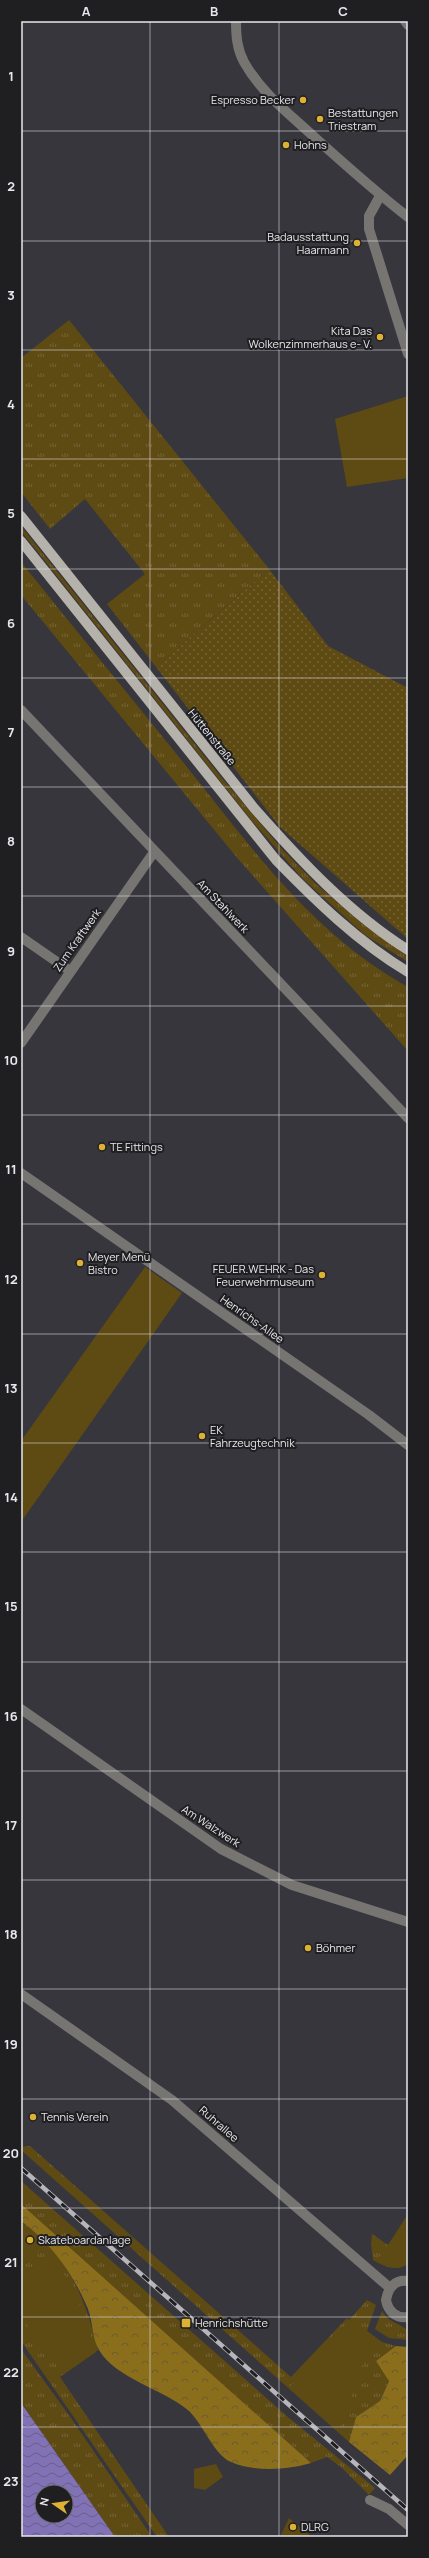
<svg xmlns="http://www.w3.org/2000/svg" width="429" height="2558" font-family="Manrope,sans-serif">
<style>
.grass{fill:url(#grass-tufts)}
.forest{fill:url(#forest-crowns)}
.park{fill:#5e4a13}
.garden{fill:url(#garden-dots)}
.water{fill:url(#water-waves);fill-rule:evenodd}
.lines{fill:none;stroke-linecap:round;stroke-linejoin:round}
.minor{stroke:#777572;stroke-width:10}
.major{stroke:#b5b2ab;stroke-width:10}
.rail-casing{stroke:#b6b5bb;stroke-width:4.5}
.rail{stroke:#1f1e21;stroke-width:3;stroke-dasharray:9;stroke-linecap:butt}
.grid{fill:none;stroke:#e8e7ec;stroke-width:1;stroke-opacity:0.55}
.poi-dot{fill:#ddb133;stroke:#1f1e21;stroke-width:1.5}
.labels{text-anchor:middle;stroke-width:4;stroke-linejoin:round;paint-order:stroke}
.poi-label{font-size:11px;fill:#e8e7ec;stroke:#1f1e21;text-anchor:start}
.street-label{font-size:11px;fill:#e8e7ec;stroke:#1f1e21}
.neatline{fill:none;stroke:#e8e7ec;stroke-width:1.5}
.grid-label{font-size:13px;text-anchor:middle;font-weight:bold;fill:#e8e7ec}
</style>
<defs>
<pattern id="grass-tufts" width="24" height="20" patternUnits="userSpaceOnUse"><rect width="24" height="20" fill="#5e4a13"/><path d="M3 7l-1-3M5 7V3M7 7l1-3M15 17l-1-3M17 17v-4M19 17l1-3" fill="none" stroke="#756436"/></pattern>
<pattern id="forest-crowns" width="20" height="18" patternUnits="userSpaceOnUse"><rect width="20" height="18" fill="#8b6e1c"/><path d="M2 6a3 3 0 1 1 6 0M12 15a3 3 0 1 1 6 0" fill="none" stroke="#6c5c2f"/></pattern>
<pattern id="garden-dots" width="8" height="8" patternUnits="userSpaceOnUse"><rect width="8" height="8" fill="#5e4a13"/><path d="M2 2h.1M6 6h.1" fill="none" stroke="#756436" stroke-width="1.8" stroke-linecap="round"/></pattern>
<pattern id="water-waves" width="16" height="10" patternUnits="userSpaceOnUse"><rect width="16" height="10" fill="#8171b5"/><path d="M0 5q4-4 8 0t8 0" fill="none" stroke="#695f89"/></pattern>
</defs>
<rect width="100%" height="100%" fill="#37363d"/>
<g class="grass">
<polygon points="69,320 269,569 156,667 107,604 145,574 85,499 50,529 21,492 21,358"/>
<polygon points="21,526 221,777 282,849 316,884 358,920 408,957 408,962 365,935 303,879 252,821 21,531"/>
<path d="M 21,562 C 76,630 132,699 187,767 C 253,850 313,934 408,987 L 408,1051 L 239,860 L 21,595 Z"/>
<polygon points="30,2146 291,2377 347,2318 349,2320 367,2300 376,2305 367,2331 382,2342 396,2346 376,2361 389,2380 380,2401 356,2417 349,2442 21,2150 21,2147"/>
<polygon points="21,2181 288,2417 375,2488 369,2495 341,2467 327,2457 311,2463 21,2204"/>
<path d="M 408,2214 L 408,2264 C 395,2272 384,2266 373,2260 L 371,2244 L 372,2234 L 388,2245 Z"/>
<path d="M 21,2221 C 67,2255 85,2296 98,2350 L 60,2377 L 169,2537 L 157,2537 L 21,2341 Z"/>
<polygon points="382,2311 387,2318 408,2330 408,2340 389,2338 375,2329"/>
<polygon points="21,2349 71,2418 152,2537 115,2537 21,2403"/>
</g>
<g class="forest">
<path d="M 21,2204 L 311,2463 C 287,2470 254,2472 231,2462 C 214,2455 203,2424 189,2411 C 164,2389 116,2379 99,2350 C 92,2339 93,2322 88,2309 C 74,2275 51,2243 21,2221 Z"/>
<polygon points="396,2346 408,2347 408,2455 390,2475 349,2442 356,2417 380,2401 389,2381 376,2361"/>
</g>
<g class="park">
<polygon points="408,396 408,478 347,487 335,419"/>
<polygon points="145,1267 182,1293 21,1522 21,1441"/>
<path d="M 408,2217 L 408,2264 C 397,2271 386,2268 377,2260 Z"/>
<polygon points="21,2226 42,2245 21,2262"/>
<polygon points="54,2260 74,2289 96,2352 64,2374 21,2317 21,2286"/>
<polygon points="351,2318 373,2336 339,2431 290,2387"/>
<polygon points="216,2464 223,2477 205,2490 194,2488 194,2469"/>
<polygon points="289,2518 312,2537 280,2537"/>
</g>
<polygon class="garden" points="269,569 328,646 408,688 408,939 280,827 156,667"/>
<path class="water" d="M 21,2403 L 115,2537 L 21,2537 ZM 42,2492 L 66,2492 L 66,2516 L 42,2516 Z"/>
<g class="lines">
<g class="minor">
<path d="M 236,21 C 236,36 237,49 244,62 C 260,91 287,112 311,134 C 342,162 374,191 408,217"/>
<polyline points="405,21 408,25"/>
<polyline points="380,196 369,216 369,229 408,354"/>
<polyline points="21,710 408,1118"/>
<polyline points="21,937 70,971"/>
<polyline points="21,1043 154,852"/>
<polyline points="21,1173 369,1415 408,1445"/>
<polyline points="21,1709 221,1849 292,1885 408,1922"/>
<polyline points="21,1994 172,2100 390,2288"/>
<path d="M 408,2281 C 395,2279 388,2288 386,2300 C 388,2311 396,2319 408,2317"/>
<polyline points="370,2500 389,2509 408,2525"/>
</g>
<g class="major">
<path d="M 21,516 L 254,808 C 300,860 349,913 408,950"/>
<path d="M 21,541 L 276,860 C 316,901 358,942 408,972"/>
</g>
<g class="rail-casing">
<polyline id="rail" points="21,2168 408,2510"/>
</g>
<use href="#rail" class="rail"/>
</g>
<path class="grid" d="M 150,21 L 150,2537M 279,21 L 279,2537M 21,131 L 408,131M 21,241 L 408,241M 21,350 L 408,350M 21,459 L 408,459M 21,569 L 408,569M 21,678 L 408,678M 21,787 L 408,787M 21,896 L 408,896M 21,1006 L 408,1006M 21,1115 L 408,1115M 21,1224 L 408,1224M 21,1334 L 408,1334M 21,1443 L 408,1443M 21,1552 L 408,1552M 21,1662 L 408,1662M 21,1771 L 408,1771M 21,1880 L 408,1880M 21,1989 L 408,1989M 21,2099 L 408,2099M 21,2208 L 408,2208M 21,2317 L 408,2317M 21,2427 L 408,2427"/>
<g class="poi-dot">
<circle cx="303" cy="100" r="4"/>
<circle cx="320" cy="119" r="4"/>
<circle cx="286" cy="145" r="4"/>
<circle cx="357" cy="243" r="4"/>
<circle cx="380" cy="337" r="4"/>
<circle cx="102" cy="1147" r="4"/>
<circle cx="80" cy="1263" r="4"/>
<circle cx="322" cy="1275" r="4"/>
<circle cx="202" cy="1436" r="4"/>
<circle cx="308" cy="1948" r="4"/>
<circle cx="33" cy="2117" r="4"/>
<circle cx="30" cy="2240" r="4"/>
<rect x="181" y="2318" width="10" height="10" rx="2"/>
<circle cx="293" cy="2527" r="4"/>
</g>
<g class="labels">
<g class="poi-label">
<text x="295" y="104" text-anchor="end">Espresso Becker</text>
<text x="328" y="117">Bestattungen<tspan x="328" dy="13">Triestram</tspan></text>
<text x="294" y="149">Hohns</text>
<text x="349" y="241" text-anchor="end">Badausstattung<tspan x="349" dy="13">Haarmann</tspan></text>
<text x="372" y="335" text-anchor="end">Kita Das<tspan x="372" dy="13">Wolkenzimmerhaus e- V.</tspan></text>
<text x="110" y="1151">TE Fittings</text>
<text x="88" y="1261">Meyer Menü<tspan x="88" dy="13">Bistro</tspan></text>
<text x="314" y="1273" text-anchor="end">FEUER.WEHRK - Das<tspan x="314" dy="13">Feuerwehrmuseum</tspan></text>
<text x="210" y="1434">EK<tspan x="210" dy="13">Fahrzeugtechnik</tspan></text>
<text x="316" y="1952">Böhmer</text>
<text x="41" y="2121">Tennis Verein</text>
<text x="38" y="2244">Skateboardanlage</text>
<text x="195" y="2327">Henrichshütte</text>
<text x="301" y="2531">DLRG</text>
</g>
<g class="street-label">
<text transform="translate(212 737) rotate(51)" y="4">Hüttenstraße</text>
<text transform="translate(223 906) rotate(46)" y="4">Am Stahlwerk</text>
<text transform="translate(77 940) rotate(-55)" y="4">Zum Kraftwerk</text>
<text transform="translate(252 1319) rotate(35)" y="4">Henrichs-Allee</text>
<text transform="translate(211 1826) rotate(33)" y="4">Am Walzwerk</text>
<text transform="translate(219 2124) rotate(41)" y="4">Ruhrallee</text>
</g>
</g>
<rect width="429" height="2558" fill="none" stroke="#1f1e21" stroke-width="44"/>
<g transform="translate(54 2504) rotate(283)"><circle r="19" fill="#1f1e21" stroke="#6f6e72"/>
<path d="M0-3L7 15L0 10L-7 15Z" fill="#ddb133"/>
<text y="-6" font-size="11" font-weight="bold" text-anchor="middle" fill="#e8e7ec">N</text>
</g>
<rect x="22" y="22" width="385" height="2514" class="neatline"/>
<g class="grid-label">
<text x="86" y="16">A</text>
<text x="214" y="16">B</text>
<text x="343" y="16">C</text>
<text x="11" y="81">1</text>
<text x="11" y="191">2</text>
<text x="11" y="300">3</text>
<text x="11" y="409">4</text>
<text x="11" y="518">5</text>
<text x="11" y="628">6</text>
<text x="11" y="737">7</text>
<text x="11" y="846">8</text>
<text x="11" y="956">9</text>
<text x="11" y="1065">10</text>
<text x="11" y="1174">11</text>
<text x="11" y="1284">12</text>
<text x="11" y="1393">13</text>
<text x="11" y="1502">14</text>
<text x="11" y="1611">15</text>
<text x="11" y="1721">16</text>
<text x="11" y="1830">17</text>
<text x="11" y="1939">18</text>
<text x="11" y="2049">19</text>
<text x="11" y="2158">20</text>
<text x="11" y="2267">21</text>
<text x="11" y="2377">22</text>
<text x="11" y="2486">23</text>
</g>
</svg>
